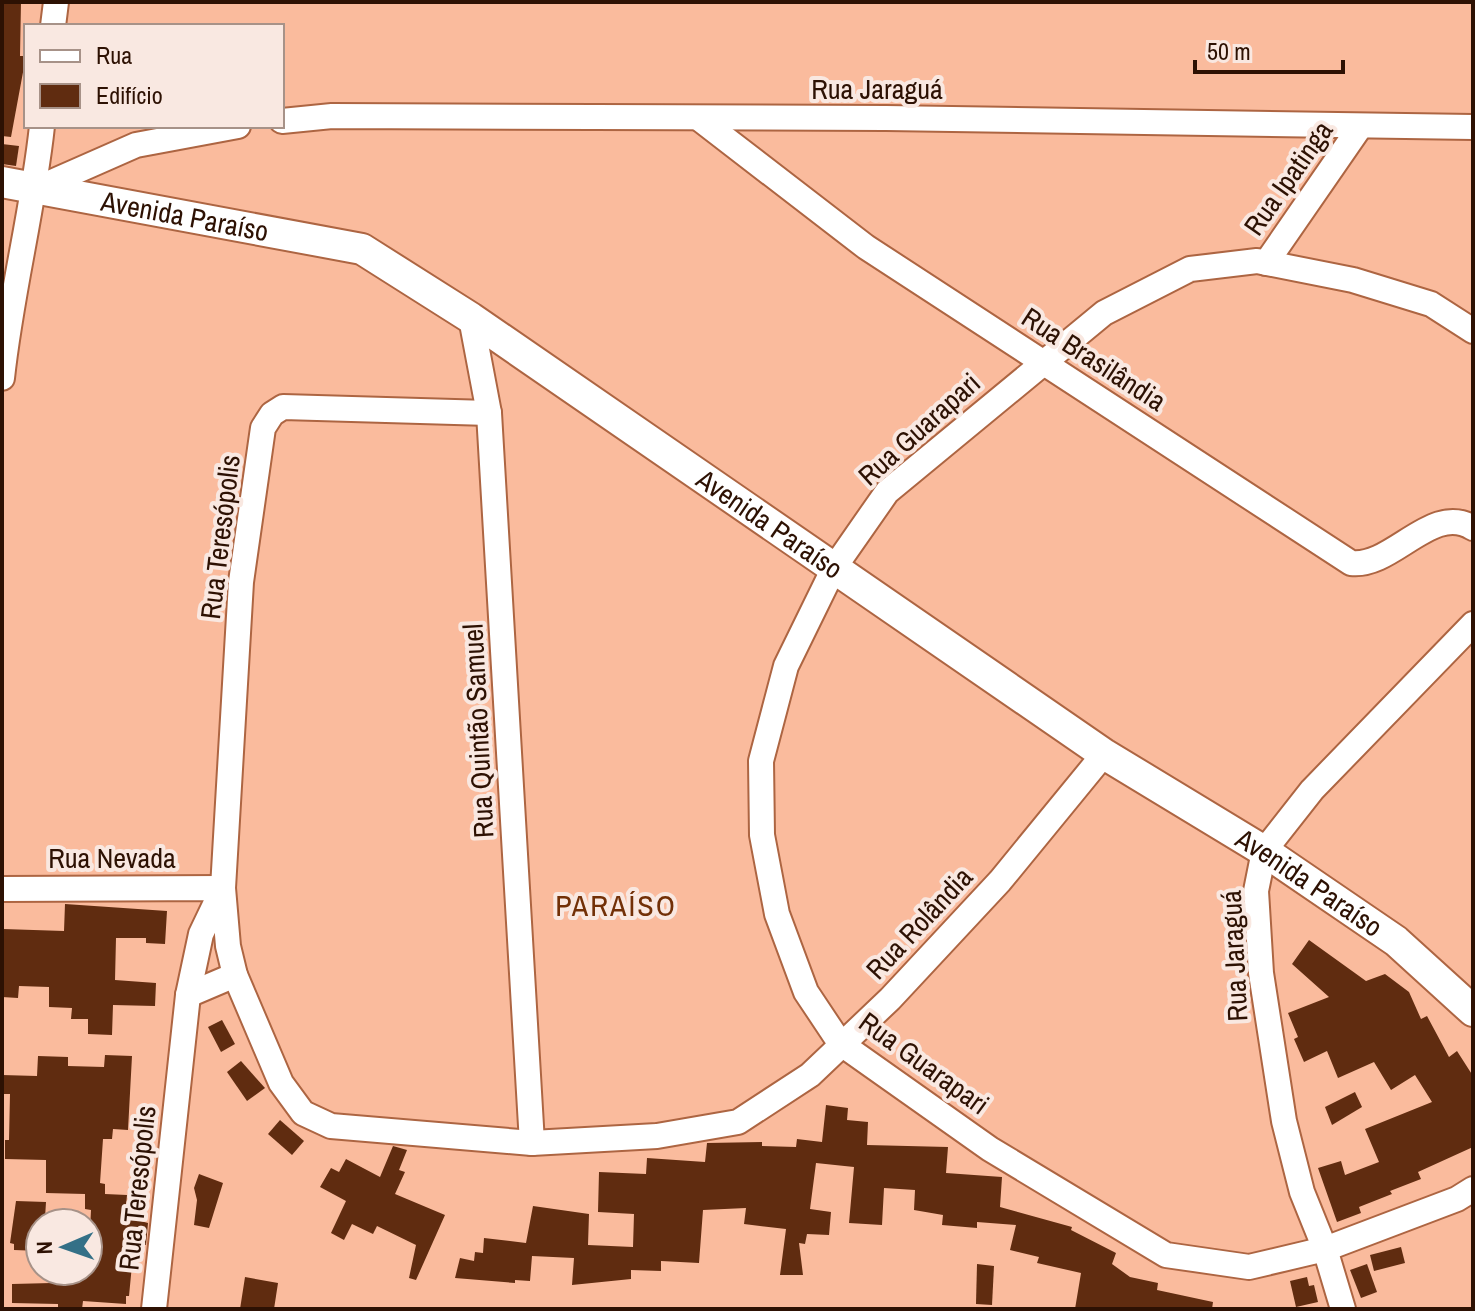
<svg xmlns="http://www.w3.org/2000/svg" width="1475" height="1311" font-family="'Archivo Narrow',sans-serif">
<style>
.building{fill:#602c10}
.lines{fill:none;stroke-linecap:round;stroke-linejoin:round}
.minor-casing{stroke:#ad6542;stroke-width:28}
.major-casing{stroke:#ad6542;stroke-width:34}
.minor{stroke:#fff;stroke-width:24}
.major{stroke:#fff;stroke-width:30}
.labels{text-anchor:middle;stroke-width:8;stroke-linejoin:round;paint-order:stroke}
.street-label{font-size:28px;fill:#2d1103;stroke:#f9e8e1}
.neighbourhood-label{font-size:30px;letter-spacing:2px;fill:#723007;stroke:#f9e8e1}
</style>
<rect width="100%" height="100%" fill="#fabb9d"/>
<g class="building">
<polygon points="2,2 21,2 20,56 26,56 11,137 2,136"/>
<polygon points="2,144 19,146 16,166 2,164"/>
<polygon points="65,904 167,911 165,944 146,943 146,938 116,938 115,980 156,983 155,1006 113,1005 112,1035 88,1034 88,1019 71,1019 72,1008 49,1007 49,987 19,986 18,998 2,997 3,929 64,931"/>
<polygon points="1309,940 1366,981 1385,974 1409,992 1421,1019 1427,1016 1449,1057 1457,1051 1473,1076 1473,1147 1418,1172 1421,1179 1390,1191 1392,1194 1359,1207 1361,1213 1337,1222 1318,1168 1341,1161 1345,1175 1379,1162 1365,1129 1432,1102 1415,1075 1391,1090 1374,1062 1338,1078 1327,1051 1304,1062 1294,1039 1298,1037 1288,1013 1329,997 1292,964"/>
<polygon points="222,1020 235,1044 221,1052 208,1027"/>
<polygon points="105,1055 132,1056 128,1130 113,1129 112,1139 103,1139 100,1183 105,1184 105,1194 127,1195 125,1217 148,1223 146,1245 134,1244 129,1296 126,1296 126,1304 83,1301 82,1309 58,1309 58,1304 12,1303 12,1284 52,1283 52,1271 88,1271 91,1210 85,1209 85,1194 46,1193 46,1160 5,1159 5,1140 9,1140 10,1094 2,1094 2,1075 37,1076 38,1056 68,1057 68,1066 104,1067"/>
<polygon points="241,1061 265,1088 247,1101 227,1072"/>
<polygon points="1355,1092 1362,1107 1332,1125 1325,1107"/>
<polygon points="826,1105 848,1108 847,1120 868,1122 867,1145 948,1147 946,1173 1002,1177 1000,1207 1072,1227 1071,1230 1116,1253 1112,1264 1130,1277 1158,1283 1157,1290 1213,1302 1212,1309 1075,1309 1081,1273 1037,1263 1039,1257 1010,1250 1016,1225 977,1222 977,1228 942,1225 943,1215 914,1210 915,1190 884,1188 882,1225 849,1223 854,1167 816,1163 810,1209 831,1212 829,1235 807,1234 805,1244 799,1243 803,1275 780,1275 786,1229 744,1224 746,1208 703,1210 699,1263 661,1261 661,1271 631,1270 631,1279 572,1285 574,1258 532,1256 530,1281 515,1280 515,1283 455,1278 460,1258 474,1261 475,1252 483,1253 484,1238 526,1243 533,1206 589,1214 588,1245 633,1247 634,1214 598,1212 599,1172 646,1174 647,1158 705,1162 707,1143 762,1142 762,1146 796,1147 797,1139 822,1142"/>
<polygon points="280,1120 304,1141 292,1155 268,1134"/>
<polygon points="393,1146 407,1150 399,1170 405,1172 395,1194 445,1215 416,1280 409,1278 416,1245 377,1226 373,1234 352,1224 344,1240 331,1233 346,1201 320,1187 331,1168 339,1172 346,1159 380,1177"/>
<polygon points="199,1174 223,1183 209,1228 194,1225 197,1200 194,1188"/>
<polygon points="16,1201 46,1202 45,1218 40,1218 40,1251 14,1250 14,1244 10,1243"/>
<polygon points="1401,1247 1405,1263 1374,1271 1370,1255"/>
<polygon points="977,1264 994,1266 992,1305 976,1304"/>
<polygon points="1367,1264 1377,1292 1361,1298 1350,1270"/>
<polygon points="245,1277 278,1283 274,1309 240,1309"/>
<polygon points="1307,1277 1309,1286 1314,1285 1318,1302 1296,1307 1290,1281"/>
</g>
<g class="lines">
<g class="minor-casing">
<g id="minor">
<polyline points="53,26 56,2"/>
<path d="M 701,120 L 866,247 L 1351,563 C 1393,568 1432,502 1473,528"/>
<polyline points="282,121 332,116 886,118 1473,127"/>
<polyline points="36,189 136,145 238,126"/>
<polyline points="1266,263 1360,127"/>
<polyline points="471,318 489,413 532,1143"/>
<polyline points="1473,331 1431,304 1353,280 1257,261 1190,269 1104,313 887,492 834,568 786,666 761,761 762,835 777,914 806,992 840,1043 990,1149 1166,1255 1249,1267 1325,1249 1457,1199 1473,1189"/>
<path d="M 2,378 C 11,293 33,211 42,126"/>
<polyline points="489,413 283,407 272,414 263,428 241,582 223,888 228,946 235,975 281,1083 303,1113 331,1126 532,1143 657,1136 738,1122 810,1075 890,999 1000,881 1104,754"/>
<polyline points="2,889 223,888 201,934 188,995 154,1309"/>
<polyline points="188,995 235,975"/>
<polyline points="1343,1309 1325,1249 1302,1192 1284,1121 1261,973 1256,891 1264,851 1312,790 1473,624"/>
</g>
</g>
<g class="major-casing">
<g id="major">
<path id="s1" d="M 2,182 L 362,249 L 471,318 L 1104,754 L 1264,851 L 1396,941 L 1473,1011"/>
</g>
</g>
<use href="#minor" class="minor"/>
<use href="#major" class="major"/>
</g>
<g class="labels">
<g class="street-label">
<text x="877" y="99">Rua Jaraguá</text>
<text transform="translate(1288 178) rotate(-55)" y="10">Rua Ipatinga</text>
<text dy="10" stroke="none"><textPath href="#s1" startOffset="186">Avenida Paraíso</textPath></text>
<text transform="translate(1094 359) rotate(33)" y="10">Rua Brasilândia</text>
<text transform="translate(919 429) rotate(-42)" y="10">Rua Guarapari</text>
<text dy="10" stroke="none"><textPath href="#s1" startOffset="858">Avenida Paraíso</textPath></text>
<text transform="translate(220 537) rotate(-83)" y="10">Rua Teresópolis</text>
<text transform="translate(478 731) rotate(-93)" y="10">Rua Quintão Samuel</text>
<text x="112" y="868">Rua Nevada</text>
<text dy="10" stroke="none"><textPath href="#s1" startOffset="1506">Avenida Paraíso</textPath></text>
<text transform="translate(919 923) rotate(-47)" y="10">Rua Rolândia</text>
<text transform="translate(1234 956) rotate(-93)" y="10">Rua Jaraguá</text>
<text transform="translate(924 1063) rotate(36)" y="10">Rua Guarapari</text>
<text transform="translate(137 1188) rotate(-84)" y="10">Rua Teresópolis</text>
</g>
<g class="neighbourhood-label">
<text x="616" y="916">PARAÍSO</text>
</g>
</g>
<rect width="1475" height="1311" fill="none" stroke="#2d1103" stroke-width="8"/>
<rect x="24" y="24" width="260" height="104" fill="#f9e8e1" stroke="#a79288" stroke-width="2"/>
<rect x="40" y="50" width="40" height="12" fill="#ffffff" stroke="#a79288" stroke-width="2"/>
<text x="96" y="64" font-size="24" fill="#2d1103">Rua</text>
<rect x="40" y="84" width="40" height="24" fill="#602c10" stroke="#a79288" stroke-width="2"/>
<text x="96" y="104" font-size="24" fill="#2d1103">Edifício</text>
<g transform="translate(64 1247) rotate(268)"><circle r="38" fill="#f9e8e1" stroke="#a79288" stroke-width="2"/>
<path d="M0-6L14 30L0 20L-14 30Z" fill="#347087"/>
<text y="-12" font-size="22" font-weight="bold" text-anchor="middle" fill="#2d1103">N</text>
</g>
<path d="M1195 60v12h148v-12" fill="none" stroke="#2d1103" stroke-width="4"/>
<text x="1207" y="60" font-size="24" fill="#2d1103" stroke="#f9e8e1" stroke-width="6" paint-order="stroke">50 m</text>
</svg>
